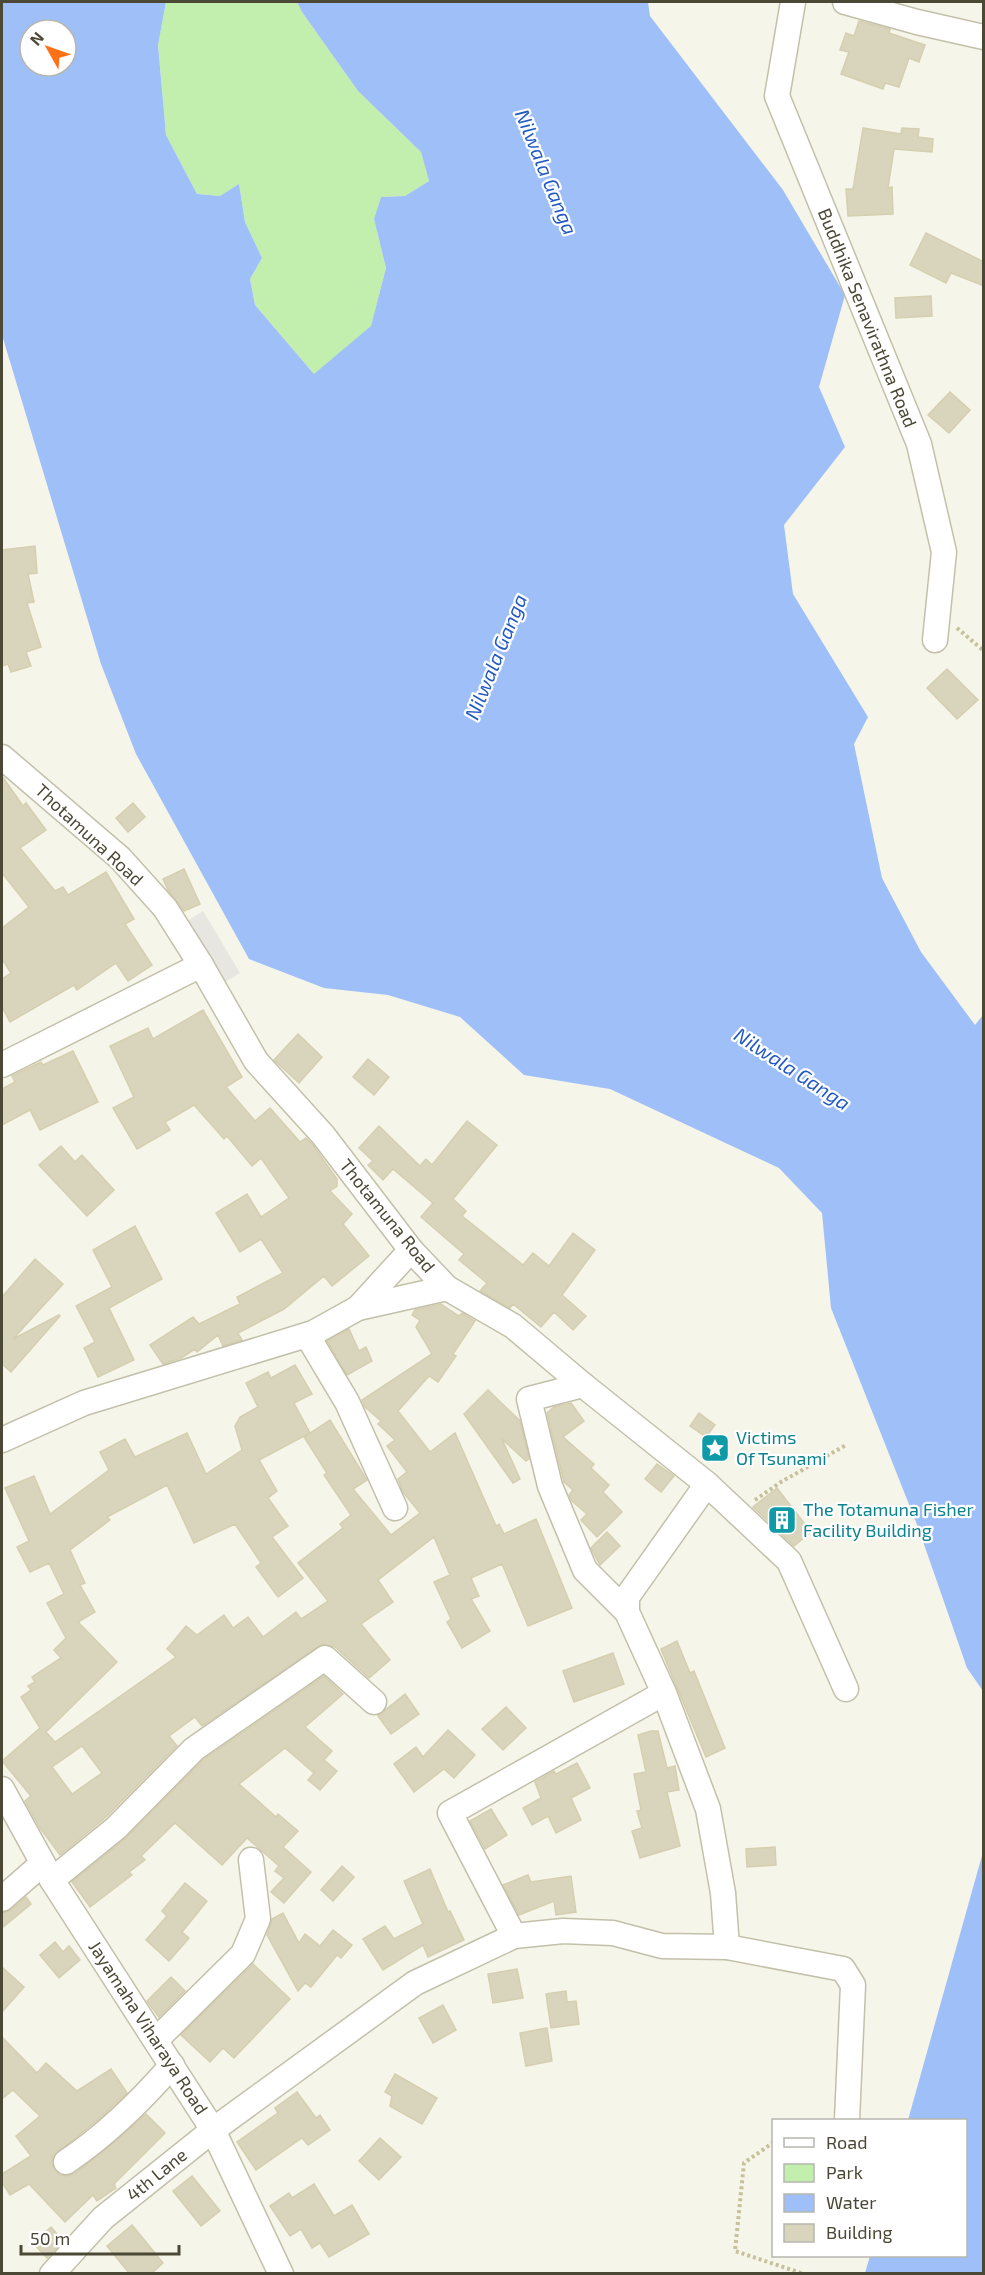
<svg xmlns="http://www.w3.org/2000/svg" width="985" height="2275" font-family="'Exo 2',sans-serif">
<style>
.green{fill:#c2eeae}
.parking{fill:#e7e6e1}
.water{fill:#9fbff8;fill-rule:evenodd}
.building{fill:#d9d5bd;stroke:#d5cfaf;stroke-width:1.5;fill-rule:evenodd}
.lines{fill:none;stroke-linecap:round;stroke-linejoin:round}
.minor-casing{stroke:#c3c0aa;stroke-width:27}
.path{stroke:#c6c19a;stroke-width:4;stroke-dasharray:3 3;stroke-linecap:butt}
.minor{stroke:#fff;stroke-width:24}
.labels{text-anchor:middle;stroke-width:4.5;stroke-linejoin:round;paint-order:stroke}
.street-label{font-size:18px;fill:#4b4836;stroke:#fff}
.culture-label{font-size:18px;fill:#0d838f;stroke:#fff;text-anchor:start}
.water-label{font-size:20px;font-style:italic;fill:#2259c3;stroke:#fff}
</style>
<rect width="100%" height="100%" fill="#f6f5e9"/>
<polygon class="green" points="166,2 297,2 302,12 358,91 421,152 429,181 405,196 381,197 374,219 386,268 371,327 315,375 255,305 250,279 262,258 245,222 239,184 220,196 197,194 166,135 158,44"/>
<polygon class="parking" points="203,911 240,973 218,986 181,925"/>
<g class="water">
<path d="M 2,2 L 166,2 L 158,45 L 166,135 L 197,194 L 220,196 L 239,184 L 245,222 L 262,258 L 250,279 L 255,305 L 314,374 L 371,326 L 386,268 L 374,219 L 381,197 L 405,196 L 429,181 L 421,152 L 358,91 L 302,12 L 297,2 L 648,2 L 650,16 L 783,190 L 845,295 L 819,387 L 845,447 L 784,525 L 793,594 L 868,717 L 854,744 L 882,878 L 921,952 L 975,1025 L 983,1015 L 983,1691 L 967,1668 L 918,1527 L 831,1308 L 822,1213 L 779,1168 L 610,1089 L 524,1075 L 460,1017 L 388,995 L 324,988 L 249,959 L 136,754 L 101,664 L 2,335 ZM 30,30 L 66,30 L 66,66 L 30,66 Z"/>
<polygon points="983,1852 983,2273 865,2273 870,2256 966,2256 966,2120 908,2120"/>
</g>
<g class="building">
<polygon points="859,21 890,29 889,33 925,45 919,62 909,58 899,87 885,83 883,89 841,74 849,52 840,50 846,33 854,36"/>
<polygon points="863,128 901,134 902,128 919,129 918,137 933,139 932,152 894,149 888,188 892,187 893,214 848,216 846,189 853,189"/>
<polygon points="926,233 984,262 984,286 951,273 946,283 910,265"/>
<polygon points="931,296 932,316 896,318 895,298"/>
<polygon points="950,392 970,410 949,433 928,415"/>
<polygon points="35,546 37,573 28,574 34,602 27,603 41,647 26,652 31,666 11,672 8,664 2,666 2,550"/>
<polygon points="947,669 978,700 957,719 927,688"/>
<polygon points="2,776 23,806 26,803 46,830 20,848 55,891 63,887 68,895 106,872 134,919 125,924 152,965 128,981 116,963 77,990 74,985 10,1022 2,1007 2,979 11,973 2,959 2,928 29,907 2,873"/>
<polygon points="133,803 145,817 128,832 116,818"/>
<polygon points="184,869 200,904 184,911 168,890 163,879"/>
<polygon points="203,1010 242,1077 226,1087 255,1121 270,1108 300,1142 306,1138 312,1144 337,1179 337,1186 330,1191 352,1214 343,1224 369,1256 332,1286 324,1276 284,1309 238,1333 242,1340 223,1346 218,1335 197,1352 195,1349 181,1358 163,1364 150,1345 193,1317 199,1324 240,1304 237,1297 283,1273 261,1239 240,1252 216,1213 247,1194 261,1217 289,1198 261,1158 252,1166 227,1136 224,1139 194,1105 165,1122 170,1130 137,1149 113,1108 134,1097 110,1046 148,1028 153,1039"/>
<polygon points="298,1034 322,1057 299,1083 274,1060"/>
<polygon points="73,1051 98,1102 40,1130 30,1110 2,1125 2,1089 15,1082 12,1076 41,1062 43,1065"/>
<polygon points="368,1059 389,1077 374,1095 353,1077"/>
<polygon points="467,1121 497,1145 453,1199 466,1211 462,1216 523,1265 533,1253 549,1266 573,1233 595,1250 562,1295 586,1316 573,1330 554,1312 541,1327 513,1304 510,1308 480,1291 487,1283 459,1260 464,1254 421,1217 433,1203 393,1169 383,1180 368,1165 373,1161 359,1148 379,1126 420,1166 426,1159 432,1165"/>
<polygon points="61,1146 75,1162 82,1155 114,1190 87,1216 39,1165"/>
<polygon points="135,1226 162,1279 109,1308 134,1360 98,1377 84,1348 95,1342 76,1306 112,1287 93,1250"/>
<polygon points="35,1259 63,1284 13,1339 59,1315 60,1316 11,1372 2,1364 2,1297"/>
<path d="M 441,1304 L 459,1316 L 462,1313 L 475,1321 L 453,1354 L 456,1356 L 438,1382 L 429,1376 L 398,1411 L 430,1452 L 455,1433 L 496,1526 L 499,1524 L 504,1534 L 536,1519 L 572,1608 L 528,1626 L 502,1564 L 471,1578 L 479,1596 L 471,1599 L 490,1631 L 462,1648 L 447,1622 L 451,1619 L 434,1582 L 450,1575 L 434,1537 L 378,1580 L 393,1602 L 361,1624 L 390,1660 L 369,1678 L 335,1647 L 322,1644 L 202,1726 L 195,1717 L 169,1736 L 177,1746 L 106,1817 L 60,1855 L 40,1828 L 25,1801 L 31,1796 L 2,1761 L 40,1728 L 21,1697 L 31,1690 L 28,1686 L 35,1682 L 32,1677 L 61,1658 L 54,1650 L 66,1638 L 47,1603 L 64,1594 L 49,1563 L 30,1572 L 17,1547 L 29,1541 L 5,1488 L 34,1476 L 50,1514 L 109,1470 L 100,1452 L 125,1439 L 135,1457 L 187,1433 L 206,1474 L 242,1450 L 235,1426 L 240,1417 L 258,1407 L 246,1383 L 268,1372 L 271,1378 L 295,1365 L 312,1394 L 294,1403 L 310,1433 L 259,1460 L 277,1491 L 268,1498 L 288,1526 L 272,1537 L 303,1578 L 278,1597 L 256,1567 L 261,1563 L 235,1524 L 194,1543 L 167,1485 L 107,1517 L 110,1520 L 70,1550 L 85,1583 L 80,1585 L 95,1612 L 78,1622 L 117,1662 L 46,1732 L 55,1742 L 176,1657 L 167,1649 L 186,1626 L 197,1635 L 224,1615 L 233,1628 L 248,1617 L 263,1637 L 296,1612 L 301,1619 L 328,1601 L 298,1563 L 343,1528 L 340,1524 L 351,1515 L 324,1475 L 327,1473 L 304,1437 L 330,1420 L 367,1480 L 353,1489 L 391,1535 L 420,1513 L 403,1492 L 398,1479 L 407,1472 L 387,1446 L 395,1440 L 378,1424 L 381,1421 L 365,1407 L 362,1400 L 432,1354 L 416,1327 L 420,1320 L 412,1315 L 415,1310 ZM 82,1746 L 102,1773 L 72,1794 L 52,1767 Z"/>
<polygon points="349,1329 359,1351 366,1347 372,1361 347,1375 327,1341"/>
<polygon points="488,1390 520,1421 529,1459 526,1461 502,1439 520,1479 513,1483 464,1414"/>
<polygon points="571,1403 584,1421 563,1437 594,1464 591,1468 609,1485 603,1492 622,1512 597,1537 581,1520 587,1514 572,1501 569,1495 573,1490 564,1482 547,1413 554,1407"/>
<polygon points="699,1413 715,1425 706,1437 690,1426"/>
<polygon points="657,1464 674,1476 661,1492 645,1479"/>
<polygon points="777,1488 811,1532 794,1546 753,1507"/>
<polygon points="607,1532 620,1546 600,1565 591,1548"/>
<polygon points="677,1641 690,1673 694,1671 725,1748 706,1757 661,1649"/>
<polygon points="613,1653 624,1684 574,1702 563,1671"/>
<polygon points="324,1676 343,1694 305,1727 332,1751 324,1760 337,1771 320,1790 308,1780 314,1773 285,1748 239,1784 276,1817 278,1814 298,1831 283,1847 311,1872 284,1903 271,1892 284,1878 275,1871 279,1866 247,1838 222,1865 175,1823 141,1856 145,1860 129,1872 132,1875 90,1907 72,1882 126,1838 203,1760"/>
<polygon points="405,1694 419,1714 391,1734 378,1716"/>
<polygon points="506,1707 526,1728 503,1750 482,1729"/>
<polygon points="448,1730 475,1755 454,1778 444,1769 414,1792 394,1764 416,1747 423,1757"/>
<polygon points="651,1731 658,1731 667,1768 675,1766 679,1790 667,1792 680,1846 640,1858 632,1831 642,1828 637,1811 641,1810 634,1774 646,1772 638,1735"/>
<polygon points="577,1763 590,1788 571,1798 581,1820 556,1833 548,1816 532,1825 523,1808 541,1798 535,1782 554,1771 556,1774"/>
<polygon points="491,1809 507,1835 485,1849 470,1821"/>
<polygon points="775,1847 776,1865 747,1867 746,1849"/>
<polygon points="342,1866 354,1877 333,1901 321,1890"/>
<polygon points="430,1869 448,1912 450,1911 464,1940 428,1957 423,1945 383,1970 363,1939 385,1926 394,1939 423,1924 404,1881"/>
<polygon points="528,1875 531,1882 571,1876 576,1912 556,1915 554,1901 519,1915 503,1885"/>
<polygon points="185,1883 207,1901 182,1932 189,1938 169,1961 146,1940 167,1916 162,1911"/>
<polygon points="26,1897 31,1904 2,1928 2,1913 11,1910"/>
<polygon points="283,1913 299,1943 305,1934 320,1946 333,1930 352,1945 341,1958 337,1955 311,1987 305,1983 298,1991 267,1935 272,1919"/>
<polygon points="55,1942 63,1952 69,1946 80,1960 59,1978 40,1955"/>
<polygon points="253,1964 290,1999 234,2058 223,2048 210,2062 181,2035"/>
<polygon points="2,1967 24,1987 2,2012"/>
<polygon points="517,1969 523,1998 493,2003 488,1974"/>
<polygon points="171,1977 185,1991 159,2017 147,2001"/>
<polygon points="566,1991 567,2002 576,2001 579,2024 551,2028 546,1994"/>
<polygon points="443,2005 456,2030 433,2043 419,2018"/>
<polygon points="547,2028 552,2061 526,2066 520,2033"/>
<polygon points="2,2037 37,2073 46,2063 77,2091 111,2069 127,2093 100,2118 53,2156 52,2164 55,2171 60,2175 67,2176 74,2174 104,2151 146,2114 165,2133 114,2184 116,2188 97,2201 93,2195 65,2222 29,2184 10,2195 2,2182 2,2174 31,2156 16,2136 40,2116 13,2090 2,2099"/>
<polygon points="395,2074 437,2098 422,2124 390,2106 392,2096 385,2092"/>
<polygon points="297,2092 316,2118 320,2115 330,2130 308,2145 302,2138 256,2170 237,2142 278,2113 275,2108"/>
<polygon points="380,2138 401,2157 379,2180 359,2161"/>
<polygon points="192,2176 220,2211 201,2226 173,2191"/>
<polygon points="314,2184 334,2216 352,2205 369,2234 329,2257 320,2243 312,2248 301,2229 290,2236 270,2206 289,2193 292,2198"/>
<polygon points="132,2225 163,2263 151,2274 130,2274 107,2246"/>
<polygon points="51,2227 63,2241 47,2258 33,2243"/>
</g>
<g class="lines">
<g class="minor-casing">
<g id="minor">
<polyline points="793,2 777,96 919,444 944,552 935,640"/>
<polyline points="845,2 917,22 984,37"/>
<polyline points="2,757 120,858 165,908 201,965 256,1061 323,1135 411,1250 447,1288 513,1326 583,1385 707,1484 789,1561 846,1689"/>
<polyline points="2,1065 201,965"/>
<polyline points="358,1308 411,1250"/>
<polyline points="307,1335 347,1402 395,1508"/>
<polyline points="583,1385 529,1399 550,1486 585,1570 627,1612"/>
<polyline points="2,1440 84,1403 313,1333 358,1308 447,1288"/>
<polyline points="707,1484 627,1597 627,1612 664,1693 708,1809 723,1893 727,1947 843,1969 853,1985 847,2120"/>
<polyline points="2,1789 52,1880 213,2130 281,2274"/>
<polyline points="52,1880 116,1828 194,1749 325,1658 374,1702"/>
<polyline points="2,1899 42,1864"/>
<polyline points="514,1936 563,1931 613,1933 662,1946 727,1947"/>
<polyline points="156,2040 243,1954 258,1919 251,1860"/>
<path d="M 66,2162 C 106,2135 141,2101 172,2065"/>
<polyline points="52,2274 103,2218 213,2130 415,1983 514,1936 450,1813 664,1693"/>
</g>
</g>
<g class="path">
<polyline points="957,628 984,651"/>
<polyline points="755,1500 781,1482 846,1445"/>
<polyline points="774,2142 744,2163 735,2251 804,2274"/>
</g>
<use href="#minor" class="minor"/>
</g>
<defs>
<g id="sight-square" transform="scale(1.5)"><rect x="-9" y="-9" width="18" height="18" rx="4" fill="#0f9aa8" stroke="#fff"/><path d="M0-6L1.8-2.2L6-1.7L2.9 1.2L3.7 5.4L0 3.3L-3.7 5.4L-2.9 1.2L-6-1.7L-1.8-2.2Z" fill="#fff"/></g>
<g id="building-square" transform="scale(1.5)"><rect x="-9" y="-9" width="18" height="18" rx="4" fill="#0f9aa8" stroke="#fff"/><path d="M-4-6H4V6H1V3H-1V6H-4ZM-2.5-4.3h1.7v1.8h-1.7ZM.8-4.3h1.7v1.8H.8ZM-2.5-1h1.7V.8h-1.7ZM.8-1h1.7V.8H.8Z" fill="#fff"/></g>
</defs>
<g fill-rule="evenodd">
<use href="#sight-square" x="715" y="1448"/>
<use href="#building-square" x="782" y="1520"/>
</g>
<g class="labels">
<g class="street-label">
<text transform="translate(867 318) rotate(68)" y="6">Buddhika Senavirathna Road</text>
<text transform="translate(89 835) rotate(43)" y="6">Thotamuna Road</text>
<text transform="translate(387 1216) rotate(51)" y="6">Thotamuna Road</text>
<text transform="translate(148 2028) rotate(57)" y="6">Jayamaha Viharaya Road</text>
<text transform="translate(157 2175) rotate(-39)" y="6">4th Lane</text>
</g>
<g class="culture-label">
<text x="736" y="1444">Victims<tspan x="736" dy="21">Of Tsunami</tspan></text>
<text x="803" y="1516">The Totamuna Fisher<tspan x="803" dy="21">Facility Building</tspan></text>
</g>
<g class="water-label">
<text transform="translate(546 172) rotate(68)" y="7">Nilwala Ganga</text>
<text transform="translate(496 657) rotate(-68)" y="7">Nilwala Ganga</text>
<text transform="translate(792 1069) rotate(33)" y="7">Nilwala Ganga</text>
</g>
</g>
<rect width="985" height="2275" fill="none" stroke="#4b4836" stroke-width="6"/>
<rect x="772" y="2119" width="195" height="138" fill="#ffffff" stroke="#b7b6af" stroke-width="1.5"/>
<rect x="784" y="2138" width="30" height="9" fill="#ffffff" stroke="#b7b6af" stroke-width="1.5"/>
<text x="826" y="2149" font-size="18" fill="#4b4836">Road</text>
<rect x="784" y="2164" width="30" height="18" fill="#c2eeae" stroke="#b7b6af" stroke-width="1.5"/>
<text x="826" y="2179" font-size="18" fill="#4b4836">Park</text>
<rect x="784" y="2194" width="30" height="18" fill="#9fbff8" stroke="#b7b6af" stroke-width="1.5"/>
<text x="826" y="2209" font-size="18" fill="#4b4836">Water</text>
<rect x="784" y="2224" width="30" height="18" fill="#d9d5bd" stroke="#b7b6af" stroke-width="1.5"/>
<text x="826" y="2239" font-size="18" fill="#4b4836">Building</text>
<g transform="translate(48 48) rotate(310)"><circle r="28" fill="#ffffff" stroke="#b7b6af" stroke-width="1.5"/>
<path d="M0-4.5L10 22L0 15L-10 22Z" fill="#ff7117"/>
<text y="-9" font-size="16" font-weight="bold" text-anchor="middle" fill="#4b4836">N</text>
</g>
<path d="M21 2245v9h158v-9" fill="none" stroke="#4b4836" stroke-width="3"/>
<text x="30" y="2245" font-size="18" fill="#4b4836" stroke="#ffffff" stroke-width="4.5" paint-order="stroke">50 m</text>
</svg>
